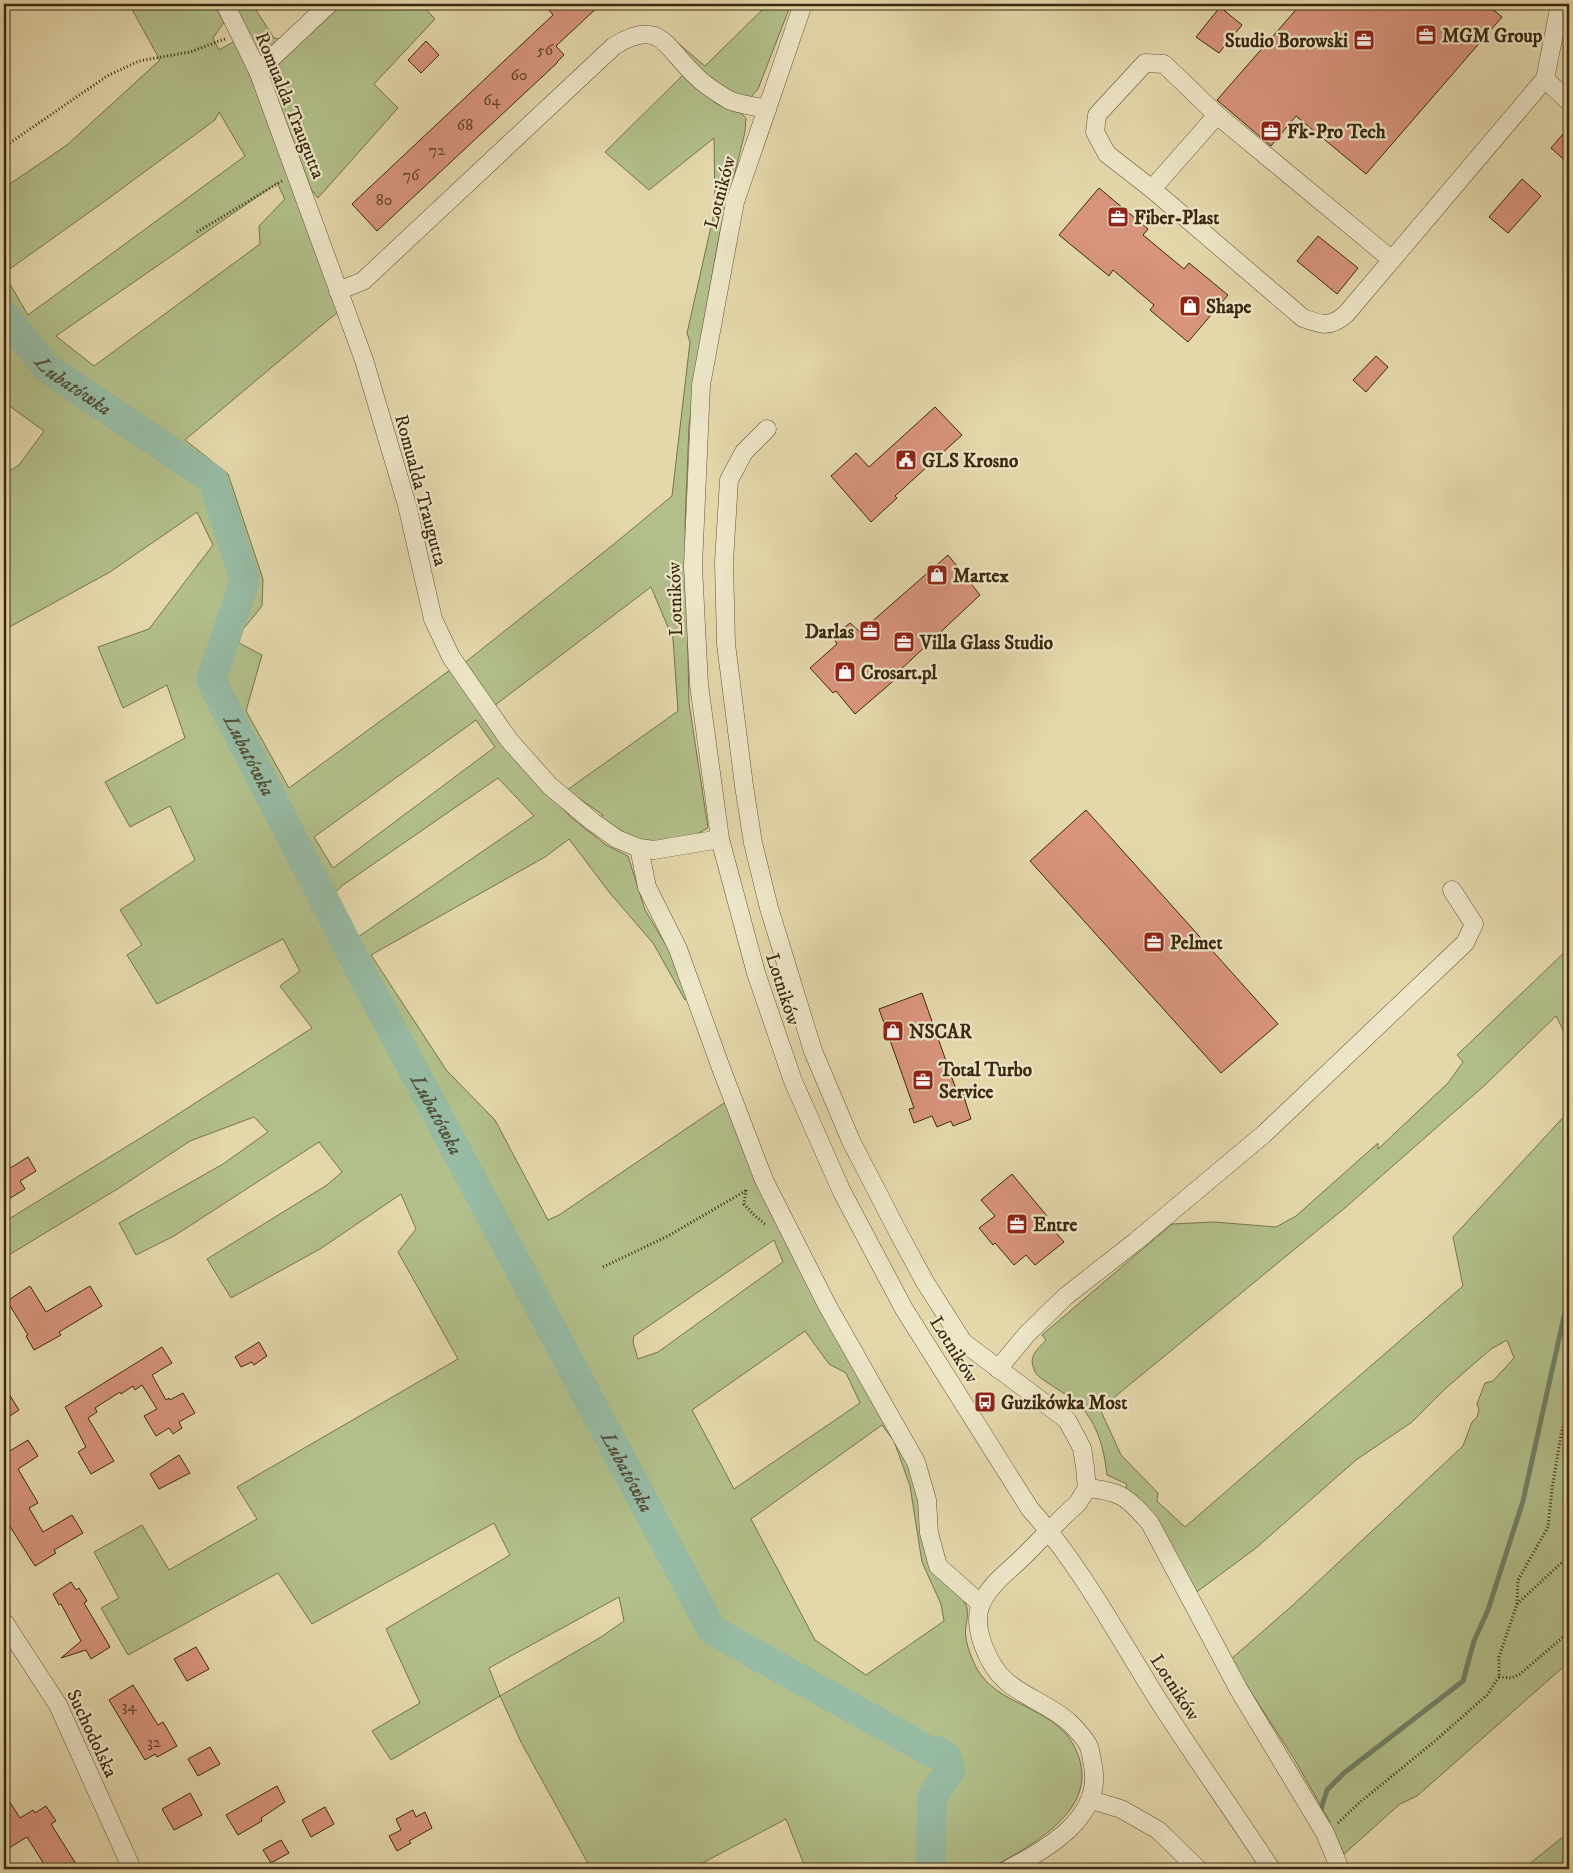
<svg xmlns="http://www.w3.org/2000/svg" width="1573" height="1873" font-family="'IM FELL DW Pica',serif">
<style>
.green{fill:#b2bf8a;stroke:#76744c;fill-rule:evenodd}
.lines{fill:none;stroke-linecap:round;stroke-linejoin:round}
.stream{stroke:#728068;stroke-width:5}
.river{stroke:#97bba4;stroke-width:30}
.building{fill:#d8947d;stroke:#3b280e}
.minor-casing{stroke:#655435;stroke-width:19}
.path{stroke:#3b280e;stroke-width:3;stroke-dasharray:1 2.5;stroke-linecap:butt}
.minor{stroke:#ede6c8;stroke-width:18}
.labels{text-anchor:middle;stroke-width:4.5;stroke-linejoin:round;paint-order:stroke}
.number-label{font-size:16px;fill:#62432a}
.poi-label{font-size:19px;font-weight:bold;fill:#3b280e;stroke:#ede6c8;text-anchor:start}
.street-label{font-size:19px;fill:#3b280e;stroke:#ede6c8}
.water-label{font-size:20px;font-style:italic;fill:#524d34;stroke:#ede6c8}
</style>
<rect width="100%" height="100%" fill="#e4d8ab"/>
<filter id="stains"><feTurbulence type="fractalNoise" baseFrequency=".004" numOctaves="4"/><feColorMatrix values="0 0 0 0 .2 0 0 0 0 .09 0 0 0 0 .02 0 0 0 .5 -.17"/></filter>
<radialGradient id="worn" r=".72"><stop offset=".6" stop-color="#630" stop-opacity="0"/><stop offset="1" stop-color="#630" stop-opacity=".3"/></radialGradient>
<g class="green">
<path d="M 129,4 L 214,4 L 224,22 L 213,38 L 219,50 L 235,41 L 248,69 L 339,311 L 185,440 L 228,474 L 263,579 L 262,606 L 240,633 L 239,643 L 262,655 L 246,711 L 289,788 L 450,670 L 518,764 L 572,818 L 606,845 L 628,856 L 645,910 L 679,967 L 690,998 L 685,1000 L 653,943 L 609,892 L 569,839 L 545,857 L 371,955 L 447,1071 L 495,1120 L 548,1220 L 559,1215 L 727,1101 L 909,1459 L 950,1587 C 956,1593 965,1599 967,1608 C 969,1617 964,1628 966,1638 C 967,1647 972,1659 976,1667 C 996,1706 1052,1706 1073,1744 C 1101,1795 1058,1828 1019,1852 C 1003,1861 993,1869 974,1869 L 970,1866 L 967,1869 L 801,1869 L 805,1867 L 786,1819 L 691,1869 L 591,1869 L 521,1742 L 500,1696 L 391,1760 L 372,1731 L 420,1703 L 386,1629 L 510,1555 L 494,1523 L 312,1624 L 278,1573 L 128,1655 L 101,1608 L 119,1598 L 94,1552 L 142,1525 L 169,1570 L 257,1519 L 237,1487 L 458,1359 L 398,1252 L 416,1229 L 401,1194 L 320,1249 L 231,1298 L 207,1259 L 327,1185 L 342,1172 L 319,1142 L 174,1236 L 136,1255 L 119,1223 L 223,1164 L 268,1132 L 254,1117 L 190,1141 L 119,1188 L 4,1258 L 4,1222 L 147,1134 L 312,1028 L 280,986 L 300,971 L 283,939 L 157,1004 L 127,955 L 142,945 L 120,910 L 195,860 L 170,806 L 130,827 L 105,782 L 185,738 L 167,685 L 123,708 L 98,647 L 149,629 L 213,545 L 197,512 L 110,572 L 4,630 L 4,474 L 19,465 L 44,431 L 4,402 L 4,274 L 28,315 L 245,156 L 219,112 L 215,120 L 105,201 L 4,273 L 4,188 L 67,145 L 160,60 ZM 277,183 L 285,199 L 259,226 L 260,244 L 94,366 L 56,336 ZM 476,720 L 495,747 L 333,868 L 314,837 ZM 498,778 L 534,816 L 358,937 L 348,925 L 332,895 L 343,885 ZM 774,1240 L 783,1262 L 658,1352 L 638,1359 L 633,1342 L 634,1336 ZM 805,1331 L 829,1364 L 846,1373 L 860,1403 L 734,1489 L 692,1410 ZM 882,1425 L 894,1441 L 910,1486 L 922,1562 L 941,1604 L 944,1621 L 866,1675 L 815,1640 L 751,1519 ZM 619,1597 L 624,1621 L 601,1637 L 500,1696 L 489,1668 Z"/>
<polygon points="231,4 252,4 274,38 279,39 281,46 268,57 260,57"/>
<polygon points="335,4 421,4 435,19 374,84 398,108 318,198 311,189 269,81 275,64"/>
<polygon points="768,4 791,4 758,89 750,98 739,99 711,82 673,39 705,66"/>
<path d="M 683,75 L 717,104 L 737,109 L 746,118 L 745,132 L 719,237 L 700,343 L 689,426 L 685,524 L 689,703 L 708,828 C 684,843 647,846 621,833 C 613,829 606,823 598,818 L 603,815 L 567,790 L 678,711 L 673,639 L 651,587 L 494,706 L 463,664 L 614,544 L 672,496 L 690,342 L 687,333 L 715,209 L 714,138 L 649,190 L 605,152 Z"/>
<path d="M 1569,948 L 1569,1042 L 1556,1016 L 1485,1085 L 1346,1207 L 1100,1409 L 1121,1455 L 1158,1493 L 1157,1501 L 1185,1527 L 1463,1286 L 1453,1237 L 1569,1111 L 1569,1662 L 1417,1796 L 1400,1804 L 1344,1854 L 1329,1825 L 1330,1822 L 1293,1757 L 1230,1660 L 1293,1605 L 1463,1446 L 1472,1422 L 1477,1417 L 1479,1410 L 1477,1404 L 1485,1383 L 1493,1381 L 1514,1358 L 1507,1340 L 1491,1349 L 1445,1389 L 1412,1422 L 1356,1460 L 1256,1548 L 1194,1594 L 1125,1491 L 1127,1484 L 1107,1475 C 1104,1449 1098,1424 1079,1405 C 1072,1398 1062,1392 1054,1387 C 1047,1382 1036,1377 1034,1369 C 1028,1356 1038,1349 1046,1340 L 1042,1335 L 1172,1224 L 1214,1222 L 1276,1227 L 1296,1216 L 1378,1143 L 1378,1149 L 1448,1083 L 1463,1062 L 1457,1055 Z"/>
<polygon points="1569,1832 1569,1869 1523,1869"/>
</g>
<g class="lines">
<polyline class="stream" points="1321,1809 1327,1790 1344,1773 1463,1681 1474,1641 1488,1610 1523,1501 1569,1294"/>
<path class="river" id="s1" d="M 4,315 L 48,369 L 213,480 L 245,580 L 211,680 L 358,966 L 712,1630 L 931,1752 L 937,1751 L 947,1758 L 950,1770 L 932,1797 L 931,1869"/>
</g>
<g class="building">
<polygon points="555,4 601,4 556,46 564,55 557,62 558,62 377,231 352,204 553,15 549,10"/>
<polygon points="1301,4 1486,4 1502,17 1366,174 1296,116 1271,146 1217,100"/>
<polygon points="1220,7 1242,25 1219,53 1196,37"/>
<polygon points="426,41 439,55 421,73 408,60"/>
<polygon points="1569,127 1569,164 1551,148"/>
<polygon points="1522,179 1541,196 1508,233 1489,217"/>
<polygon points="1099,188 1148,229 1143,235 1184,269 1189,263 1228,295 1188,342 1150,310 1154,305 1113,270 1109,276 1059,235"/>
<polygon points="1318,236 1358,268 1337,294 1297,261"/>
<polygon points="1376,356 1388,367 1366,392 1353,380"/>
<polygon points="935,407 962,435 895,496 897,498 871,522 831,476 856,453 869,467"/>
<polygon points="948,555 980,595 896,674 898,677 855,714 836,691 833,693 810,668 837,644 833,637 850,623 860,632"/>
<polygon points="1086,810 1278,1024 1221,1073 1030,861"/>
<polygon points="922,993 957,1092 962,1091 971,1119 953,1126 951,1121 937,1127 932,1116 914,1123 909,1109 914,1108 879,1009"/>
<polygon points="28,1157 36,1171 20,1181 25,1189 4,1202 4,1172"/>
<polygon points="1012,1174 1047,1216 1044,1219 1064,1242 1035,1265 1026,1255 1014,1265 995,1243 993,1245 979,1228 995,1216 981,1200"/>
<polygon points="30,1286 46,1312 90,1286 102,1306 59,1332 61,1335 34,1350 26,1336 28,1335 7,1301"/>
<polygon points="259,1342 267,1356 254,1365 252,1362 241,1367 235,1357"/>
<polygon points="162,1347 172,1363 152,1375 166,1400 169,1398 170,1400 183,1393 195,1413 179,1422 182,1428 173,1434 169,1428 156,1436 144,1416 157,1409 142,1385 135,1390 133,1386 121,1394 120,1392 95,1408 97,1412 88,1418 114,1461 91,1474 78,1452 86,1447 65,1407"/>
<polygon points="4,1386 19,1410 4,1420"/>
<polygon points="28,1440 38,1456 18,1469 38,1503 29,1508 43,1532 72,1515 83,1533 54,1550 56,1553 35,1566 9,1525 8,1526 4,1519 4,1445 8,1452"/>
<polygon points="179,1455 190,1473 159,1489 150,1474"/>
<polygon points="71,1582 76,1590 79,1588 87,1601 84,1603 110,1647 91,1659 86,1650 61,1658 81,1641 61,1604 59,1605 53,1594"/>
<polygon points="196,1647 209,1669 187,1681 174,1659"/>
<polygon points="133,1685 158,1725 163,1722 177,1746 157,1757 155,1754 145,1760 109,1700"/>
<polygon points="210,1747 220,1764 198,1776 188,1759"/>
<polygon points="277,1786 285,1802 261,1818 262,1821 238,1835 226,1815"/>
<polygon points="4,1793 20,1818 33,1810 35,1813 46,1806 56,1821 51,1824 76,1864 68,1869 47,1869 27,1837 4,1851"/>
<polygon points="190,1793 202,1815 174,1830 162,1809"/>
<polygon points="325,1807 334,1824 311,1837 302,1820"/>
<polygon points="413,1810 416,1817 425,1812 432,1828 409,1841 411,1843 397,1851 389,1836 401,1830 396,1819"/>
<polygon points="281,1840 289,1853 271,1863 263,1850"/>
</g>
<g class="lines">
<g class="minor-casing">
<g id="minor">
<polyline points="225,4 258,71 364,360 407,505 433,619 451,657 509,740 550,786 593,822 617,839 639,848 654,850 720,839"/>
<path d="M 803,4 L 735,202 L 701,385 L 693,566 L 699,685 L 720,839 L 756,973 L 793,1081 L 841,1190 L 904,1309 L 1030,1509 C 1078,1562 1117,1634 1155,1695 C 1192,1754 1233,1810 1271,1869"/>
<polyline points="258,71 329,4"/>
<polyline points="1545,79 1569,102"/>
<polyline points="1152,189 1107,154 1095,132 1097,115 1145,63 1164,64 1217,115"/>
<path d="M 1392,260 L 1217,115 L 1152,189 L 1303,318 C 1322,325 1330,328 1346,314 L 1545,79 L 1560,4"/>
<path d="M 338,291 L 363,281 L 614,46 C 662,16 666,50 698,78 C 706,86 719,94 729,100 C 740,105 755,106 767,109"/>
<path d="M 767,429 L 744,452 L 729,480 L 724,562 L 726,644 L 744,786 L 753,843 L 769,908 L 813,1051 L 851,1141 L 899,1234 L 925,1282 L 963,1342 L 1067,1420 L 1082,1448 L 1085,1467 L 1087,1488 L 1078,1503 C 1059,1520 1042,1538 1024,1556 C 1009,1571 990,1584 981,1604 C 971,1627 989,1667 1007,1682 C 1026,1698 1052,1706 1070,1723 C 1076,1729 1086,1739 1089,1747 C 1091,1753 1092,1760 1093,1766 C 1103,1817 1047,1849 1009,1869"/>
<polyline points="639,848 647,887 678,949 721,1068 764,1180 827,1305 916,1462 927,1500 929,1533 938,1566 981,1604"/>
<polyline points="998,1369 1027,1334 1066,1296 1135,1242 1264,1134 1465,943 1474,924 1452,890"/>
<path d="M 1087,1488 C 1121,1491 1127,1497 1150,1523 L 1239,1690 L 1325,1833 L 1340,1869"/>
<polyline points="4,1622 58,1705 132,1869"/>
<polyline points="1091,1800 1121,1809 1158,1830 1198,1869"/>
</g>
</g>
<g class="path">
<polyline points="4,147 107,76 139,61 190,52 225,39"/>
<polyline points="197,232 282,181"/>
<polyline points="746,1190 744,1204 753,1214 766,1225"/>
<polyline points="603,1267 668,1236 747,1190"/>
<polyline points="1517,1604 1569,1556"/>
<polyline points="1499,1677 1511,1678 1520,1674 1569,1632"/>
<polyline points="1338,1823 1359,1803 1435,1741 1487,1695 1499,1677 1499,1657 1517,1604 1518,1580 1548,1527 1552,1489 1562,1429 1569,1417"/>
</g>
<use href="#minor" class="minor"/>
</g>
<defs>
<g id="office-square" transform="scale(1.125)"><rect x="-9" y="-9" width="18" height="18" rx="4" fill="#8f2418" stroke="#ede6c8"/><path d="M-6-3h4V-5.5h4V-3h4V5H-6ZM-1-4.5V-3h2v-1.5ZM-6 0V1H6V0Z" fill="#fff"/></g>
<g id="shop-square" transform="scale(1.125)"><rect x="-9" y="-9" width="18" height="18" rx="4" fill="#8f2418" stroke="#ede6c8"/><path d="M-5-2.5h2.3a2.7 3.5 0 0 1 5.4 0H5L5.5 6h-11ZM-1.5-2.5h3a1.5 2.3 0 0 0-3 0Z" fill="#fff"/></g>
<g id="civic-square" transform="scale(1.125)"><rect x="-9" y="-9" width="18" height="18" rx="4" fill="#8f2418" stroke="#ede6c8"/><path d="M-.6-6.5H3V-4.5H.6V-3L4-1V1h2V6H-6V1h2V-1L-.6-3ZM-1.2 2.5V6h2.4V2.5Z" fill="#fff"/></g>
<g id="bus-square" transform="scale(1.125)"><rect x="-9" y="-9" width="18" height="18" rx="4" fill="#8f2418" stroke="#ede6c8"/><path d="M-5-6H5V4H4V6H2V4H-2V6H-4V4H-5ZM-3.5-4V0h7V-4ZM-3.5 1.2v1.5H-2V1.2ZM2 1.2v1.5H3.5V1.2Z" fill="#fff"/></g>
</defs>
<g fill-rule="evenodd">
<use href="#office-square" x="1426" y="35"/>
<use href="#office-square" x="1364" y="40"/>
<use href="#office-square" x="1271" y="131"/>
<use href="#office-square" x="1118" y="217"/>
<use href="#shop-square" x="1190" y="306"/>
<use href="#civic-square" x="906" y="460"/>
<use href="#shop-square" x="937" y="575"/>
<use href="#office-square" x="870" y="631"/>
<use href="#office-square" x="904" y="642"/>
<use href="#shop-square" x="845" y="672"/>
<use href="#office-square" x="1154" y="942"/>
<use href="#shop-square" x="893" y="1031"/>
<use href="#office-square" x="923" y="1080"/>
<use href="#office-square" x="1017" y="1224"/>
<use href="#bus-square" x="985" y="1402"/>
</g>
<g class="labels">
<g class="number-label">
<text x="545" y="55">56</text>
<text x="519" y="80">60</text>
<text x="492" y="105">64</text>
<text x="465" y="130">68</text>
<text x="437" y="155">72</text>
<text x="411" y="180">76</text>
<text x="384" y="205">80</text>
<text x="129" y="1711">34</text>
<text x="154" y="1747">32</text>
</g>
<g class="poi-label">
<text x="1442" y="42">MGM Group</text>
<text x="1348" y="47" text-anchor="end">Studio Borowski</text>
<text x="1287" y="138">Fk-Pro Tech</text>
<text x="1134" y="224">Fiber-Plast</text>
<text x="1206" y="313">Shape</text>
<text x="922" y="467">GLS Krosno</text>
<text x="953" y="582">Martex</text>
<text x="854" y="638" text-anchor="end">Darlas</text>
<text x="920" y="649">Villa Glass Studio</text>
<text x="861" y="679">Crosart.pl</text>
<text x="1170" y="949">Pelmet</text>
<text x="909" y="1038">NSCAR</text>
<text x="939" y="1076">Total Turbo<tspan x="939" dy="22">Service</tspan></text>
<text x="1033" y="1231">Entre</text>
<text x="1001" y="1409">Guzikówka Most</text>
</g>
<g class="street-label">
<text transform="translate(291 105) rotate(68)" y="7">Romualda Traugutta</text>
<text transform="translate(719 192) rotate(-75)" y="7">Lotników</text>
<text transform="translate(422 490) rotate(75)" y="7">Romualda Traugutta</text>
<text transform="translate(674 599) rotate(-92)" y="7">Lotników</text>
<text transform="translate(784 989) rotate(72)" y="7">Lotników</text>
<text transform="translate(955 1349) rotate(58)" y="7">Lotników</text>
<text transform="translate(1176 1687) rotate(57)" y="7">Lotników</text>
<text transform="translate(93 1733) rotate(65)" y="7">Suchodolska</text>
</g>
<g class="water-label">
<text dy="7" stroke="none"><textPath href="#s1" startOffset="100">Lubatówka</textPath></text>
<text dy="7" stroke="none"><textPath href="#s1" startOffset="564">Lubatówka</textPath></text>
<text dy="7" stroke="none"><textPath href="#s1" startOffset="969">Lubatówka</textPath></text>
<text dy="7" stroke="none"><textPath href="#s1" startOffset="1374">Lubatówka</textPath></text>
</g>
</g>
<rect width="1573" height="1873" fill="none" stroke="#e4d8ab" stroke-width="20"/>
<rect x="5" y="5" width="1563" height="1863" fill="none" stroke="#3b280e" stroke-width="2.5"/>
<rect x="10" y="10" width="1553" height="1853" fill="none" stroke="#3b280e"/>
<rect width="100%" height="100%" filter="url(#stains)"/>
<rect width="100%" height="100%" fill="url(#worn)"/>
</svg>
